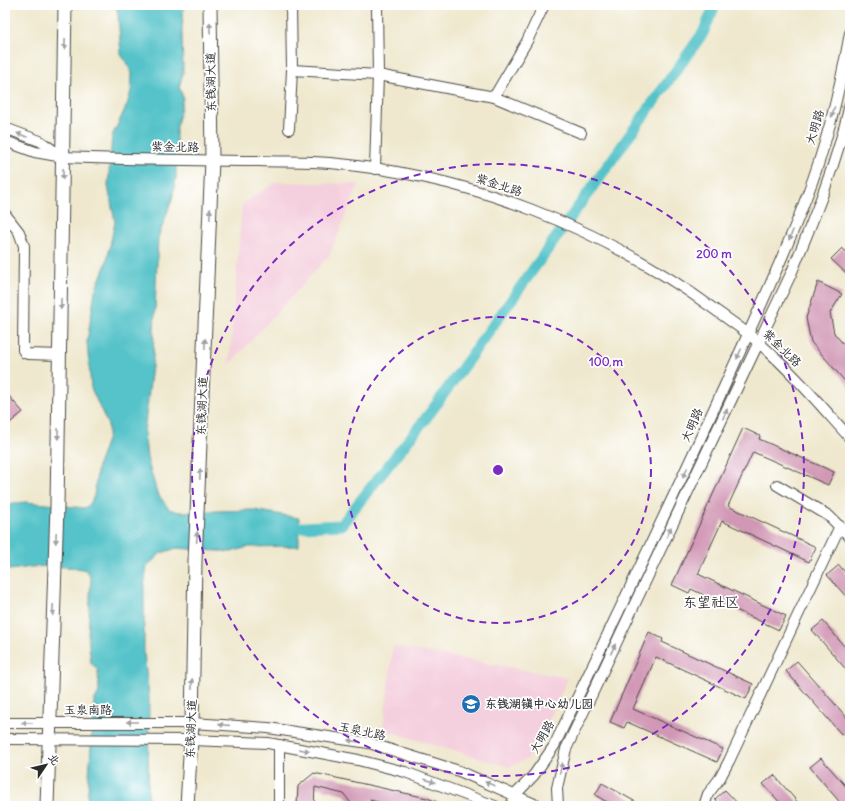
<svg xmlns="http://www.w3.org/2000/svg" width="855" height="811" font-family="Delius,'LXGW WenKai TC',sans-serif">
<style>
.built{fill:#f4cfdd}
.water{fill:#55c3c9;stroke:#40777a}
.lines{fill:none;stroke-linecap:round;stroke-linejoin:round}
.canal{stroke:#55c3c9;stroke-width:11}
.building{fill:#d198b5}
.minor-casing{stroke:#484743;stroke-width:12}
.major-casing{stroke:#484743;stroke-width:15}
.minor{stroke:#fff;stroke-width:10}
.major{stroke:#fff;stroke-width:13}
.oneway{fill:#a0a0a0}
.ring{fill:none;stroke:#7b2cbf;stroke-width:2;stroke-dasharray:7 5}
.labels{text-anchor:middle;stroke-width:3.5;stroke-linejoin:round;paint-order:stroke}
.street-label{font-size:12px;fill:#2b2b2b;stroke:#fff}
.poi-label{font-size:12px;font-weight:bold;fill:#2b2b2b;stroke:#fff;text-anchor:start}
.quarter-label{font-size:14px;fill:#2b2b2b;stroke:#fff}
.centre{fill:#7b2cbf;stroke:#fff;stroke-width:2}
.ring-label{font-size:12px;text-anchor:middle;font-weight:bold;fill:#7b2cbf;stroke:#fff;stroke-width:3.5;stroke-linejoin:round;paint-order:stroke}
</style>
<rect width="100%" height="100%" fill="#fff"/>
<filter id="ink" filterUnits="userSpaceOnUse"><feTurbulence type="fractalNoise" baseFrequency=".025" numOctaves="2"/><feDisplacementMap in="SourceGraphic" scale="8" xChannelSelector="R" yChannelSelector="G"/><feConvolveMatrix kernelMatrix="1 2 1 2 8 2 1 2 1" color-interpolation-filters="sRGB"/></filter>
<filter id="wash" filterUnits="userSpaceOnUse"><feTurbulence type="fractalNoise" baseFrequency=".012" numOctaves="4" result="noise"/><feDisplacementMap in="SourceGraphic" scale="16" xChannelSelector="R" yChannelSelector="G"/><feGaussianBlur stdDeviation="0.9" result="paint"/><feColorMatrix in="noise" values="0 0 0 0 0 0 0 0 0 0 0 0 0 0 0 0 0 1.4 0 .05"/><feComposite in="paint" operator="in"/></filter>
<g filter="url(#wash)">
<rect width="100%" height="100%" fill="#efe8ce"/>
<g class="built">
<polygon points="276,182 359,184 329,256 229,365 242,204"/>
<polygon points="393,646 568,678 537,746 527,759 509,767 383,730"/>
</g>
<path class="water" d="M 116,5 L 184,5 L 182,29 L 183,73 L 179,87 L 183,97 L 176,131 L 176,178 L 172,199 L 158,238 L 153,358 L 144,432 L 147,458 L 157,493 L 169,509 L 179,512 L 254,510 L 299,518 L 299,546 L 248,547 L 231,552 L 177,548 L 161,553 L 147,566 L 144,587 L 144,654 L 149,697 L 148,806 L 87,806 L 94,701 L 99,692 L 98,670 L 91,663 L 88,636 L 91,578 L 86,570 C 73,566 38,565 24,568 C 17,569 12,570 5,570 L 5,504 L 26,502 L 85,508 L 90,504 L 94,496 L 98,465 L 108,437 L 108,425 L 91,388 L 87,342 L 95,291 L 106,264 L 115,222 L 108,186 L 112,136 L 127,105 L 131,91 L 132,73 L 121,54 L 118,15 Z"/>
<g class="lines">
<polyline class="canal" points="286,528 341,525 430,413 703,33 715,5"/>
</g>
<g id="blocks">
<g class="building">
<polygon points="842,248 850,255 850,277 831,259"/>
<polygon points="818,282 842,294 830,313 834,333 850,352 850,387 811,342 806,318"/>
<polygon points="5,392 23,412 5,427"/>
<polygon points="743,428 760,436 759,439 834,472 828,485 753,452 728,506 816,547 809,562 722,521 698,574 786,616 779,630 691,589 689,593 672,585"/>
<polygon points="839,565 850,578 850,601 827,575"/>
<polygon points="823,621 850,653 850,674 812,630"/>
<polygon points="649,632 663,639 662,642 753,684 746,699 656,657 633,709 723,749 717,762 627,722 624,728 610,722"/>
<polygon points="797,661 850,721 850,728 842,735 786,671"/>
<polygon points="821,758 850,791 850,806 843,806 810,767"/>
<polygon points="314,773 427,798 447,806 394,806 370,800 374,806 353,806 344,794 315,787 314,806 297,806 298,786"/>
<polygon points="774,775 801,806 783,806 763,784"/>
<polygon points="602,783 643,806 614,806 595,795"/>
<polygon points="725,790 740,806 721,806 715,799"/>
</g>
</g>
</g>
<g filter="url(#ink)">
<use href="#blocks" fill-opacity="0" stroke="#484743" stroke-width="1"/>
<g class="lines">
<g class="minor-casing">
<g id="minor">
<polyline points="292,70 378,75 494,97 581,133"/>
<polyline points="494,97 527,41 544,5"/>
<polyline points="5,128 40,141 60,155"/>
<polyline points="289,129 292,70 291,5"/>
<path d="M 5,141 L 35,152 L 63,157 C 129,160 194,160 260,161 C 283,162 307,161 330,163 C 468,175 602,227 714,309 C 729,320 745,330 759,343 C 792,371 821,406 850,438"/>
<polyline points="375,169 378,75 377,5"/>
<polyline points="5,214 19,232 24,246 23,350 25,353 28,354 60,355"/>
<polyline points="777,485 829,516 850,537"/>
<polyline points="5,723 192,723 268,728 369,743 459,771 539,806"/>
<polyline points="5,739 191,740 268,743 358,760 405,772 495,806"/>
<polyline points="279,806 279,745"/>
<path d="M 511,806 L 515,795 L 534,775 L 554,746 C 612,626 669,507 724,387 C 752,325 782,262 806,198 C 827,145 840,89 850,33"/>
<path d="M 558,806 L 557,788 L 566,749 L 791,274 C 814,218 837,163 850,104"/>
<polyline points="704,806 708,794 720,778 729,761 840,526"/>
</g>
</g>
<g class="major-casing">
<g id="major">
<polyline points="47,806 57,506 65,5"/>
<polyline points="187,806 192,723 195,561 212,160 210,5"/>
</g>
</g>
<use href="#minor" class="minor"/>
<use href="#major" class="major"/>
</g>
<defs><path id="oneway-solid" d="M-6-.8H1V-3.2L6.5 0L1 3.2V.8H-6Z"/></defs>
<g class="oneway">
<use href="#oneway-solid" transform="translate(210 28) rotate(-90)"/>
<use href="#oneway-solid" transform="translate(65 44) rotate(91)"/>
<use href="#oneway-solid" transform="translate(833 112) rotate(106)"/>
<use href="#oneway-solid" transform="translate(22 135) rotate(-159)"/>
<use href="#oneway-solid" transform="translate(63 174) rotate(91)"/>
<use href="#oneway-solid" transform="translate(210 214) rotate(-88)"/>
<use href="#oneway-solid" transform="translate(791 235) rotate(113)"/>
<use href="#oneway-solid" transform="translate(61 304) rotate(91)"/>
<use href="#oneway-solid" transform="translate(205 344) rotate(-88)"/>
<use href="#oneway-solid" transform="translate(739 354) rotate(114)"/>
<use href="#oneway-solid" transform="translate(725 414) rotate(-65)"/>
<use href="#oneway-solid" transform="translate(58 434) rotate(91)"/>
<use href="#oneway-solid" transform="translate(685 473) rotate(114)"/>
<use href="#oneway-solid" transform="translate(200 474) rotate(-88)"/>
<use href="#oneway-solid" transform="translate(669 532) rotate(-65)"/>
<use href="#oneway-solid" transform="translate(197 537) rotate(-86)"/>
<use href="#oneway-solid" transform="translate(56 538) rotate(92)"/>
<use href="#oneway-solid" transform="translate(53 610) rotate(92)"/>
<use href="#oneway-solid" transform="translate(613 649) rotate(-65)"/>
<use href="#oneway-solid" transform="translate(192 684) rotate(-89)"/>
<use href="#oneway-solid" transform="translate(132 722) rotate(-180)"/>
<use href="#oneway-solid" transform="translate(27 723) rotate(180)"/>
<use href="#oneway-solid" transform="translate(224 725) rotate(-176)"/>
<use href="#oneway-solid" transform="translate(353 741) rotate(-171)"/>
<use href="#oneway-solid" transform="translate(304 750) rotate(10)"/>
<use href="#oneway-solid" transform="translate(561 768) rotate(-77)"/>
<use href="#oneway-solid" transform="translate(430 781) rotate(19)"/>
<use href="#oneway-solid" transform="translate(490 784) rotate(-157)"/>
</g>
</g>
<g class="ring">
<circle cx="498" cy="470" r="153"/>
<circle cx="498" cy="470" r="306"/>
</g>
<defs>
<g id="school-disc" transform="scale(1)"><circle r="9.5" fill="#1f6fb2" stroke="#fff"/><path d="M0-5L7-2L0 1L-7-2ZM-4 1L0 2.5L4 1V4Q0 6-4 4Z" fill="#fff"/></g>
</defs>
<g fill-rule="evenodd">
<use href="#school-disc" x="471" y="704"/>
</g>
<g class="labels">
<g class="street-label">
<text transform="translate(211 82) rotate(-91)" y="4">东钱湖大道</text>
<text transform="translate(815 127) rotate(-73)" y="4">大明路</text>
<text transform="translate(175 147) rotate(1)" y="4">紫金北路</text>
<text transform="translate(499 185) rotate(18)" y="4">紫金北路</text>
<text transform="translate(782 348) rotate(44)" y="4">紫金北路</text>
<text transform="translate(202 406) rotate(-88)" y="4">东钱湖大道</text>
<text transform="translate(692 425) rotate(-66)" y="4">大明路</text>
<text x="88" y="714">玉泉南路</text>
<text transform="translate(191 729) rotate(-88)" y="4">东钱湖大道</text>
<text transform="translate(362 731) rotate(12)" y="4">玉泉北路</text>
<text transform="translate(542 737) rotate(-60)" y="4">大明路</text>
</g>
<g class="poi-label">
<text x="485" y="708">东钱湖镇中心幼儿园</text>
</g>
<g class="quarter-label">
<text x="711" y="607">东望社区</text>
</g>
</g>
<circle cx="498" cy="470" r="6" class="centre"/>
<g class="ring-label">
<text x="714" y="258">200 m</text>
<text x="606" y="366">100 m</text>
</g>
<rect width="855" height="811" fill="none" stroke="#fff" stroke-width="20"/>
<g transform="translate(46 765) rotate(55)" stroke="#ffffff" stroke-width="3" paint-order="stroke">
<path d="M0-3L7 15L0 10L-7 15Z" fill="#2b2b2b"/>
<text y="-6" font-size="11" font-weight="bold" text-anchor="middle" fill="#2b2b2b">北</text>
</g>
</svg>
